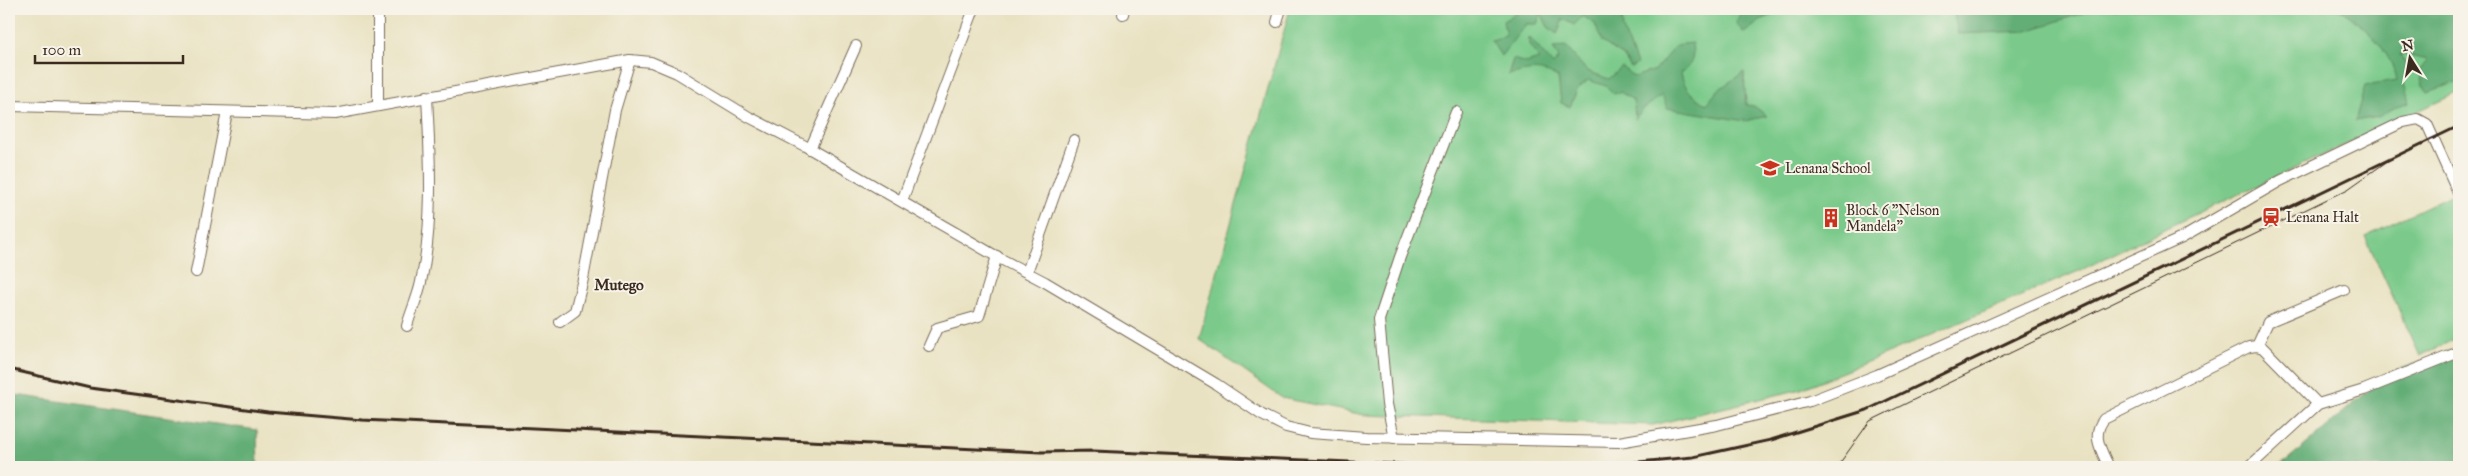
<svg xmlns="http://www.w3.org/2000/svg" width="2468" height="476" font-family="'IM FELL Great Primer',serif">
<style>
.green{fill:#7bca8b;stroke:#5b7a54}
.forest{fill:#64ae77;stroke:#506c4a}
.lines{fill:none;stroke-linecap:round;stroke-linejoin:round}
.street-casing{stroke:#786a57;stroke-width:12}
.street{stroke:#fff;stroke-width:10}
.tram{stroke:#3b2a1e;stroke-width:1}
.rail{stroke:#3b2a1e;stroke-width:3}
.labels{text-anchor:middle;stroke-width:4;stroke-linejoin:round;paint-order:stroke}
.poi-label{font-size:14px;fill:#3b2a1e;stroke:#f7f3e8;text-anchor:start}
.neighbourhood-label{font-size:15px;font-weight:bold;fill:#3b2a1e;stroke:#f7f3e8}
</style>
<rect width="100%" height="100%" fill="#f7f3e8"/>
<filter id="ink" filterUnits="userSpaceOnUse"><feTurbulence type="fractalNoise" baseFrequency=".02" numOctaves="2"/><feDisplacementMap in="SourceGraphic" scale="10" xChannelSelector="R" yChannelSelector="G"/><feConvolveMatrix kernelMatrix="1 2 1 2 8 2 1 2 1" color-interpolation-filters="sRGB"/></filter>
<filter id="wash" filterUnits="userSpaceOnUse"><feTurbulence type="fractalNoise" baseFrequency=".0096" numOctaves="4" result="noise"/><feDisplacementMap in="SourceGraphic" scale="20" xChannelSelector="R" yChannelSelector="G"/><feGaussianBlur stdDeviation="1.12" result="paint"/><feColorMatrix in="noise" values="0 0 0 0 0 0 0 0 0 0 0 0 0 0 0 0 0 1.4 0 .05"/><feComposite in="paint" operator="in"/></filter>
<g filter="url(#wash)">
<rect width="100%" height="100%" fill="#e9e2c2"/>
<g class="green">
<polygon points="1290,9 2459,9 2459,92 2168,227 2081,270 1889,353 1801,389 1653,425 1364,415 1282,398 1199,339"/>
<polygon points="2451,195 2459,211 2459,337 2420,356 2365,236"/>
</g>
<g class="forest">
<polygon points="1515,9 1621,9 1623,29 1637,64 1631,68 1622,55 1602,42 1595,24 1583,16 1574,25 1563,19 1557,34 1548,27 1541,13 1537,24 1526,24 1501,56 1491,40 1506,36 1503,21 1514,15"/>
<polygon points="1743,9 1787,9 1763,19 1744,33 1736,23"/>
<polygon points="1953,9 2095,9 2027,31 1958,34"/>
<path d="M 2341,9 L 2459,9 L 2459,81 L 2428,92 L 2423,85 L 2419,71 L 2428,60 L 2400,54 L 2406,66 L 2404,83 L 2409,103 L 2392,109 L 2378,117 L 2355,121 L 2365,86 L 2397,81 C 2390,48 2366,29 2341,9 Z"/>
<path d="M 1529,37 L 1553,65 L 1559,58 L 1553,48 L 1566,47 L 1587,71 L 1609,79 L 1622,67 L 1634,77 L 1655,70 L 1676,45 L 1692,43 C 1694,59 1693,63 1681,73 C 1685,90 1692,96 1707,104 L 1718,90 L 1744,72 L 1746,105 L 1754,106 L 1767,116 L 1745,121 L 1667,108 L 1662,95 L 1642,110 L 1635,119 L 1633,100 L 1620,92 L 1614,94 L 1606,86 L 1588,80 L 1577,90 L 1570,107 L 1561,103 L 1558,77 C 1537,67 1530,70 1508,75 L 1513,59 L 1526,63 L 1539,59 L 1529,45 Z"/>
<polygon points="2459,348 2459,467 2276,467 2287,461 2389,373"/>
<polygon points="9,394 257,430 258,467 9,467"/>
</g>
</g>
<g filter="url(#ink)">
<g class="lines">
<g class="street-casing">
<g id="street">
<polyline points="1123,14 1124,9"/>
<polyline points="1277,22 1281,9"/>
<polyline points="9,106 335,114 630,60 651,62 677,73 749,117 805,146 1001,259 1045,282 1216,384 1262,415 1286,427 1310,433 1366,437 1619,442 1717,425 1810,401 1877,375 2182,238 2280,181 2403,122 2418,119 2427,124 2459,195"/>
<polyline points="378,106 378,9"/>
<polyline points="810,149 856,46"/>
<polyline points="902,201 974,9"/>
<polyline points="196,272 227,112"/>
<polyline points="1027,272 1074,140"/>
<polyline points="560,322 575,311 583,279 615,110 630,60"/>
<path d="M 407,326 C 411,311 418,297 421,282 C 434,222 430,157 427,96"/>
<polyline points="929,346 937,328 979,316 997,256"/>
<polyline points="2257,346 2268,322 2344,290"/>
<polyline points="1394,438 1387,404 1379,320 1400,257 1456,112"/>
<path d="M 2109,467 C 2101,450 2091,435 2104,419 L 2249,347 L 2257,346 L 2263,348 L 2318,404"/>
<polyline points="2249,467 2318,404 2364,390 2459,352"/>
</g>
</g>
<use href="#street" class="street"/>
<polyline class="tram" points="1837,467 1870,421 2348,189 2392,158"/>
<g class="rail">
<polyline points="9,369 90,388 268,412 362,420 1041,452 1094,451 1464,467"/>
<polyline points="1584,467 1693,457 1771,440 1867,410 2459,126"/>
</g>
</g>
</g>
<defs>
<g id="school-bare" transform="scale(1.5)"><path d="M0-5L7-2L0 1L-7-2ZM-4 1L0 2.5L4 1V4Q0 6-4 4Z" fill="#c8321e" stroke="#f7f3e8" stroke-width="2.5" paint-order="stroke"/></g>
<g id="station-bare" transform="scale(1.5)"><path d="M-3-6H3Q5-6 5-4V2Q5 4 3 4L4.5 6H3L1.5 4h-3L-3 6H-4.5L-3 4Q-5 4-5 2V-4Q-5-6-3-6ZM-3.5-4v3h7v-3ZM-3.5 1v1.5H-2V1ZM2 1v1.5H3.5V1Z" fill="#c8321e" stroke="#f7f3e8" stroke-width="2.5" paint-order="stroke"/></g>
<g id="building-bare" transform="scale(1.5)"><path d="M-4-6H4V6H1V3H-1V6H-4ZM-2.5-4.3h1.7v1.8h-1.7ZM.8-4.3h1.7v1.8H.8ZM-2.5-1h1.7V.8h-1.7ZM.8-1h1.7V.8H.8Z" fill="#c8321e" stroke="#f7f3e8" stroke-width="2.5" paint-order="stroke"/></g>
</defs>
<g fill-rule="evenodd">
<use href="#school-bare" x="1770" y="168"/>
<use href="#station-bare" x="2271" y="217"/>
<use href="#building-bare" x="1831" y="218"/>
</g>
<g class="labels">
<g class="poi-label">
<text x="1785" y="173">Lenana School</text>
<text x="1846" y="215">Block 6 "Nelson<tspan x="1846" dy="16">Mandela"</tspan></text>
<text x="2286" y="222">Lenana Halt</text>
</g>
<g class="neighbourhood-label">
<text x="619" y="290">Mutego</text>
</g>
</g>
<rect width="2468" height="476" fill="none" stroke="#f7f3e8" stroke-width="30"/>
<g transform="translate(2410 58) rotate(349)" stroke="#f7f3e8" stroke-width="4" paint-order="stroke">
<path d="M0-4L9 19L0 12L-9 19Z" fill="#3b2a1e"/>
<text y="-8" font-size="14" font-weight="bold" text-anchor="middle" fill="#3b2a1e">N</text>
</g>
<path d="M35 55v8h148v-8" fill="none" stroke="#3b2a1e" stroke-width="2.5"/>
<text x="42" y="55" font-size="15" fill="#3b2a1e" stroke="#f7f3e8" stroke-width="4" paint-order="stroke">100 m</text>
</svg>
